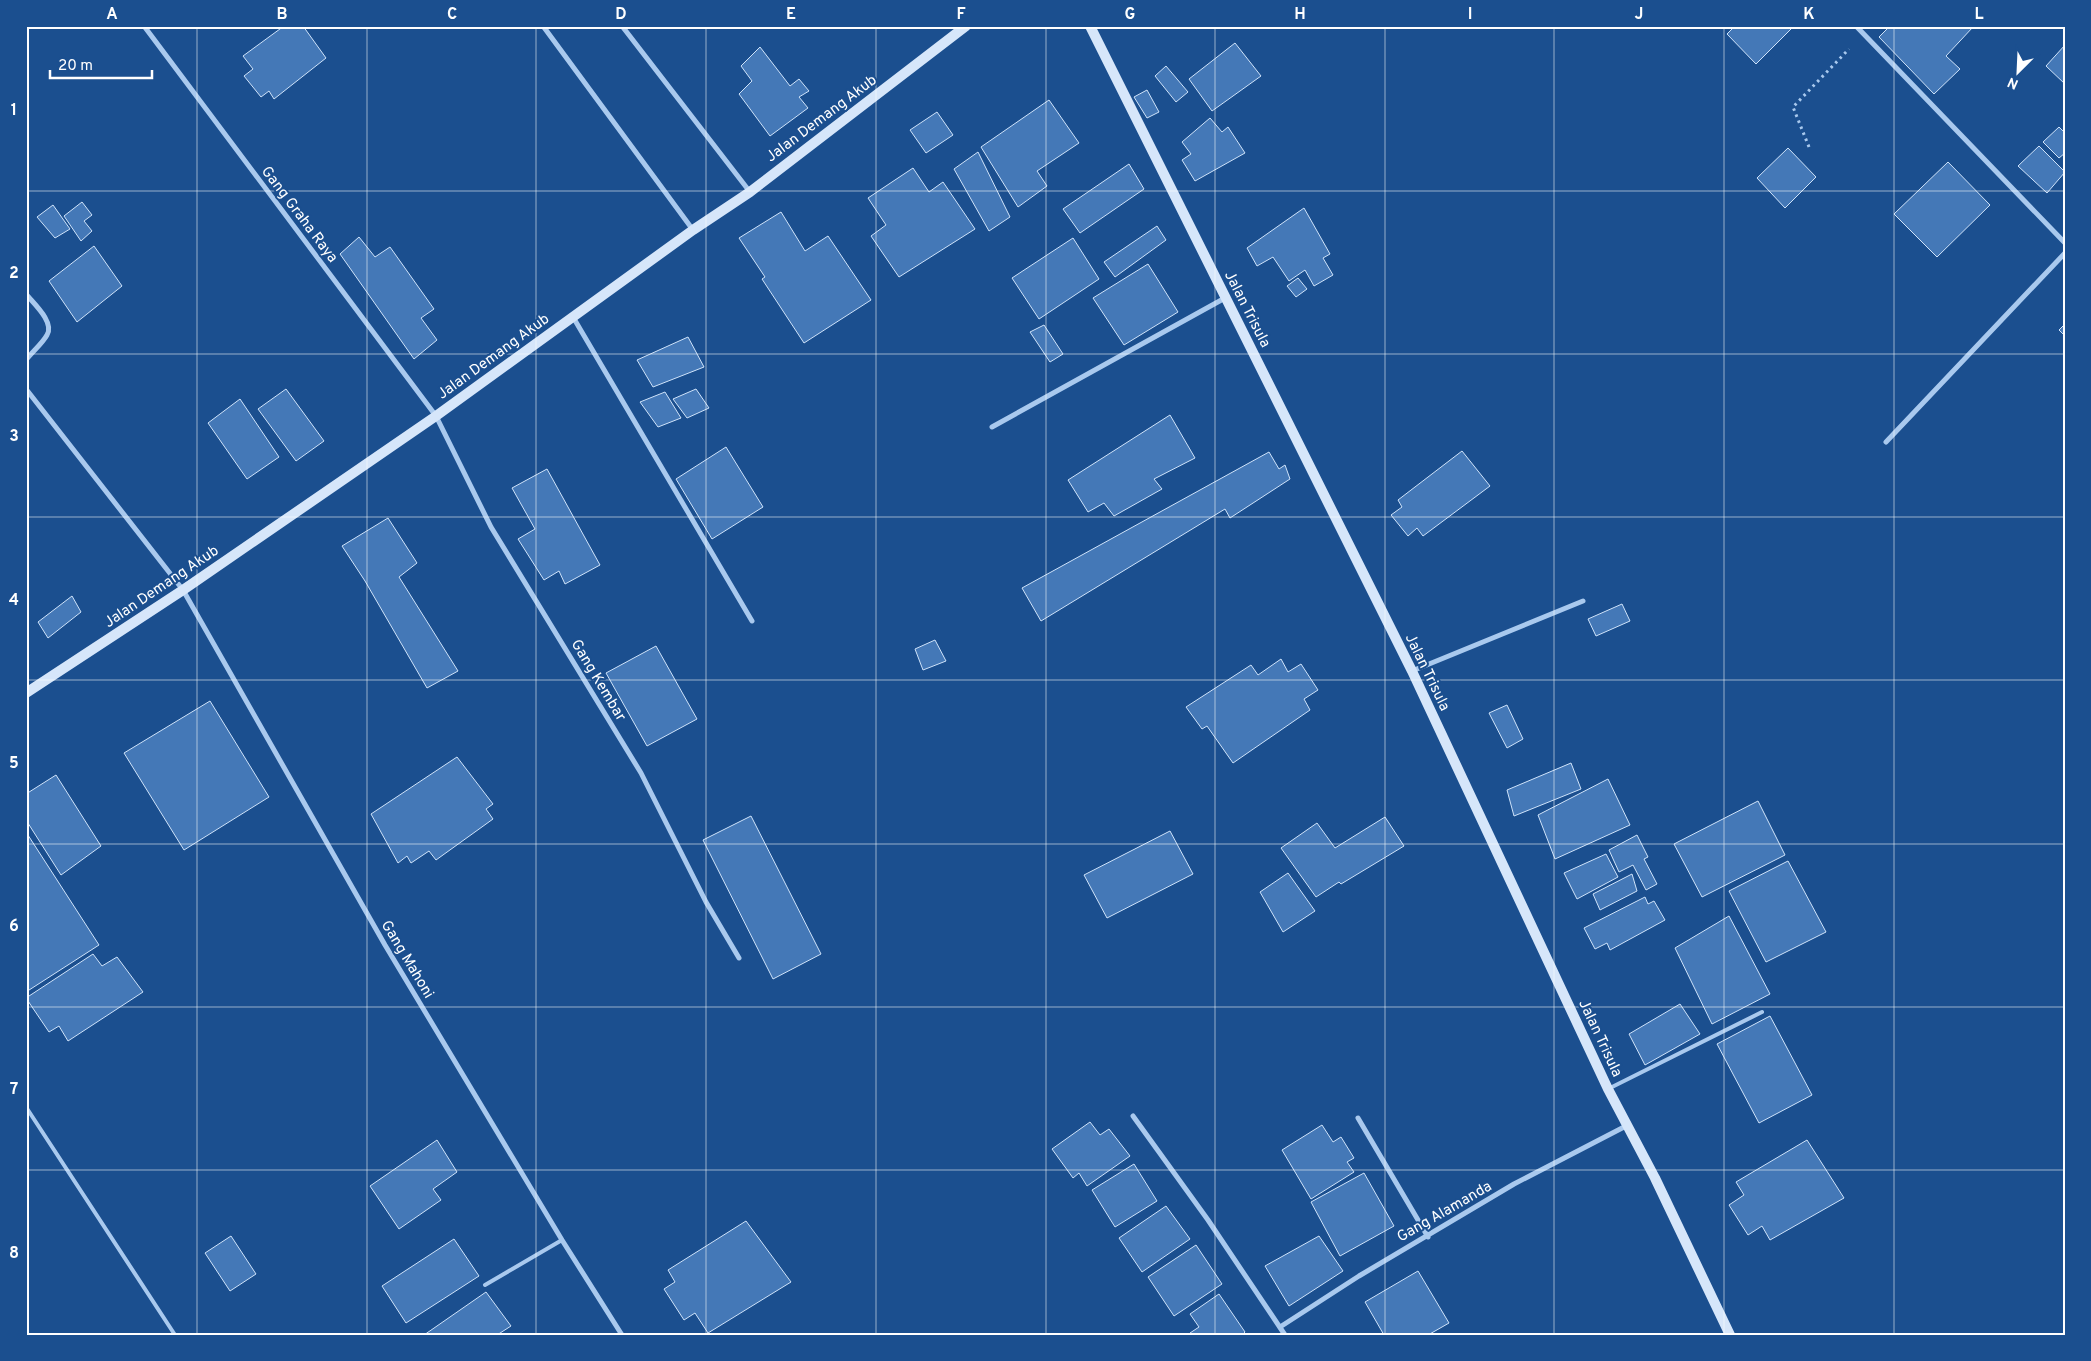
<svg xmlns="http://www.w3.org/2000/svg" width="2091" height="1361" font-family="Overpass,sans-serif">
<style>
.building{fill:#4478b7;stroke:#cfe3fa}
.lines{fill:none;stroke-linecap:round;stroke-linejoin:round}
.path{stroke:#a9c9ee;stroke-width:3;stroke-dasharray:2.5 4;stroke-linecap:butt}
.lane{stroke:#a9c9ee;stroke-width:4}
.street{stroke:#a9c9ee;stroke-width:5}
.secondary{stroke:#d6e6fa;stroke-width:10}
.grid{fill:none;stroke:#fff;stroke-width:1;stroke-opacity:0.55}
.labels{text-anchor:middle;stroke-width:4;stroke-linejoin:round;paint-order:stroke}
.street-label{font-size:15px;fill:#fff;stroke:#1b4f8f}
.neatline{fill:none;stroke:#fff;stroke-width:2}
.grid-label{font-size:16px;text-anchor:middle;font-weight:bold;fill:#fff}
</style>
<rect width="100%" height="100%" fill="#1b4f8f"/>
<g class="building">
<polygon points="284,26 303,26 326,58 274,99 269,91 261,97 244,76 253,69 243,56"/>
<polygon points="1735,26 1794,26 1756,64 1727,34"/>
<polygon points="1890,26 1973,26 1973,27 1946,56 1960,69 1934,94 1879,37"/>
<polygon points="1235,43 1261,76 1212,111 1189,79"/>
<polygon points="2065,45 2065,84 2046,66"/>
<polygon points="760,47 790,86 799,79 809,91 799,97 808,108 770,136 739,94 752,81 741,66"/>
<polygon points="1166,66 1188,92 1176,102 1155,76"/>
<polygon points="1147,90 1159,112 1147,118 1134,97"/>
<polygon points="1049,100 1079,143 1037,171 1047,186 1018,207 981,147"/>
<polygon points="937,112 953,135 926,153 910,130"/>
<polygon points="1210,118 1222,132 1228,127 1245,153 1195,181 1182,160 1191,154 1182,142"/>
<polygon points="2059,127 2065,133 2065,153 2059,158 2043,142"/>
<polygon points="2039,146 2065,172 2047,193 2018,166"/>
<polygon points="1788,148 1816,177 1785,208 1757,178"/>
<polygon points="978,152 1010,217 989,231 954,169"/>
<polygon points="1948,162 1990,205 1937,257 1894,214"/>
<polygon points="1129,164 1144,189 1080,233 1063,209"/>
<polygon points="913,168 929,192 943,182 975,229 899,277 871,236 886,225 868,198"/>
<polygon points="82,202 92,215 84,221 92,231 81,241 64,216"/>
<polygon points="53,205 70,229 55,238 37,217"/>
<polygon points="1304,208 1330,254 1323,258 1333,275 1314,286 1305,270 1289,281 1273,257 1257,266 1247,248"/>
<polygon points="781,212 805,251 828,236 871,300 804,343 762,279 765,277 739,238"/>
<polygon points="1157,226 1166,240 1115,277 1104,262"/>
<polygon points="359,237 375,257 390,247 434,309 421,318 437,340 414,359 340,254"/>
<polygon points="1073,238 1099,279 1039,319 1012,278"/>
<polygon points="94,246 122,286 77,322 49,281"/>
<polygon points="1148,264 1178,312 1124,345 1093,298"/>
<polygon points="1298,278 1307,289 1296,297 1287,286"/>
<polygon points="2065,324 2065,336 2059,330"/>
<polygon points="1044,325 1063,354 1050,362 1030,332"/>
<polygon points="688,337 704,367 653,387 637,360"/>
<polygon points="286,389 324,441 296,461 258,409"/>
<polygon points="696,389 709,408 687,418 673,399"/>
<polygon points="665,392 681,418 658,427 640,402"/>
<polygon points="240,399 279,457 247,479 208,423"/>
<polygon points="1170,415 1195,458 1154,479 1162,489 1114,516 1104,503 1088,512 1068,480"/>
<polygon points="726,447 763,507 712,539 676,479"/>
<polygon points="1462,451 1490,486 1423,536 1417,528 1408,536 1391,515 1402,507 1398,500"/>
<polygon points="1269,452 1279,469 1285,465 1290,479 1230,518 1225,509 1041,621 1022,588"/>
<polygon points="547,469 600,565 565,584 559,571 544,580 518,539 535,529 512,488"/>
<polygon points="388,518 417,563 399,577 458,671 427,688 365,581 342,546"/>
<polygon points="72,596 81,612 48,638 38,622"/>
<polygon points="1622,604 1630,621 1596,636 1588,619"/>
<polygon points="935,640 946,661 923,670 915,649"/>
<polygon points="656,646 697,719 647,746 606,673"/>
<polygon points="1281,659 1288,672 1301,664 1318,690 1304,699 1310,710 1233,763 1207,726 1202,729 1186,707 1251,665 1258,675"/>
<polygon points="210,701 269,797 184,850 124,753"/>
<polygon points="1507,705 1523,739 1507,748 1489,713"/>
<polygon points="457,757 493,804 486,809 493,819 436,860 429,851 411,863 407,856 398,863 371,814"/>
<polygon points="1571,763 1581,789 1514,816 1507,790"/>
<polygon points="56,775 101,846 61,875 26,820 26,794"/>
<polygon points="1608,779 1630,825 1555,859 1538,815"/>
<polygon points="1758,801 1785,855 1702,897 1674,844"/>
<polygon points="751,816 821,954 773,979 703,840"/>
<polygon points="1385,817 1404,846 1341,884 1339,882 1316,897 1281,848 1317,823 1335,848"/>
<polygon points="1170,831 1193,874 1107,918 1084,875"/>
<polygon points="26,832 99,945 26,992"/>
<polygon points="1637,835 1648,857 1644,859 1657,884 1646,890 1633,865 1619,872 1609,850"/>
<polygon points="1606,854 1618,877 1577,899 1564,873"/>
<polygon points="1788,861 1826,932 1766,962 1729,891"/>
<polygon points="1288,873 1315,911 1283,932 1260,892"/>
<polygon points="1632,874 1637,891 1600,910 1593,894"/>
<polygon points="1645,897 1648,904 1654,901 1665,920 1610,950 1607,943 1595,949 1584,928"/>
<polygon points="1729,916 1770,994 1712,1024 1675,948"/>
<polygon points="93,954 102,966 117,957 143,992 68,1041 59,1026 49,1032 26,998"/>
<polygon points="1680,1004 1700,1034 1645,1065 1629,1034"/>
<polygon points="1770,1016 1812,1095 1759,1123 1717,1044"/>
<polygon points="1090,1122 1100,1135 1109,1129 1130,1156 1087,1186 1079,1173 1073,1178 1052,1149"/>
<polygon points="1322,1125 1333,1142 1341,1137 1354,1158 1347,1162 1354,1172 1311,1199 1282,1150"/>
<polygon points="437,1140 457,1172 433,1189 441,1200 399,1229 370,1186"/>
<polygon points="1807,1140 1844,1198 1770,1240 1762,1226 1748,1235 1729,1205 1744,1195 1736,1182"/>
<polygon points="1134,1164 1157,1201 1115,1227 1092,1190"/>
<polygon points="1364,1173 1394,1226 1340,1256 1311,1202"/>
<polygon points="1166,1206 1190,1239 1142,1272 1119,1238"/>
<polygon points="746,1221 791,1282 708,1333 695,1313 684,1320 664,1289 675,1282 668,1270"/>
<polygon points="231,1236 256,1274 230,1291 205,1253"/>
<polygon points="1319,1236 1343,1271 1289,1306 1265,1266"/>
<polygon points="454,1239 479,1276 406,1323 382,1286"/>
<polygon points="1196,1245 1222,1284 1174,1316 1148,1277"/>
<polygon points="1418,1271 1449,1323 1428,1335 1384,1335 1365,1302"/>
<polygon points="486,1292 511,1326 497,1335 424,1335"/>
<polygon points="1219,1294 1245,1332 1242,1335 1190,1335 1190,1333 1199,1327 1190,1314"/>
</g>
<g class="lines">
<polyline class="path" points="1809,147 1793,107 1849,49"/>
<g class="lane">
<polyline points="1608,1089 1762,1012"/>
<polyline points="26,1107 175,1335"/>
<polyline points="485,1285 562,1240"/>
</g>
<g class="street">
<polyline points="144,26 436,416 491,527 641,773 706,902 739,958"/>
<polyline points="543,26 693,230"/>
<polyline points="622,26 750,192"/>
<polyline points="1856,26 2065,243"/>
<path d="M 26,294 C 33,303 55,322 47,335 C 42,344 32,352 26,360"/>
<polyline points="573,317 752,621"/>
<polyline points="26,389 183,590 385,945 562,1240 622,1335"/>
<polyline points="992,427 1225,298"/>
<polyline points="1886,442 2065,253"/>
<polyline points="1412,671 1583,601"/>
<polyline points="1133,1116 1208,1220 1285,1335"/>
<polyline points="1358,1118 1428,1237"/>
<polyline points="1280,1327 1359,1276 1514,1184 1626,1126"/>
</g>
<g class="secondary">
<polyline points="1090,26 1412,671 1608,1089 1655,1178 1730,1335"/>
<polyline points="26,693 183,590 436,416 693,230 750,192 966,26"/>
</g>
</g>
<path class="grid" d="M 197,26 L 197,1335M 367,26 L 367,1335M 536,26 L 536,1335M 706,26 L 706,1335M 876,26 L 876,1335M 1046,26 L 1046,1335M 1215,26 L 1215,1335M 1385,26 L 1385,1335M 1554,26 L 1554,1335M 1724,26 L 1724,1335M 1894,26 L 1894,1335M 26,191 L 2065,191M 26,354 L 2065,354M 26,517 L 2065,517M 26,680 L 2065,680M 26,844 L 2065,844M 26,1007 L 2065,1007M 26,1170 L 2065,1170"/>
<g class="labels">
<g class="street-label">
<text transform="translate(821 118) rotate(-37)" y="5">Jalan Demang Akub</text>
<text transform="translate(300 214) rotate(53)" y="5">Gang Graha Raya</text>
<text transform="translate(1248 309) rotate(63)" y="5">Jalan Trisula</text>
<text transform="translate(493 356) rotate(-36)" y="5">Jalan Demang Akub</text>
<text transform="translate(161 586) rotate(-34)" y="5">Jalan Demang Akub</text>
<text transform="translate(1428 672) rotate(64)" y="5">Jalan Trisula</text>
<text transform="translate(599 680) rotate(59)" y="5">Gang Kembar</text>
<text transform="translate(408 959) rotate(59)" y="5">Gang Mahoni</text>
<text transform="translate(1601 1038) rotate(65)" y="5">Jalan Trisula</text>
<text transform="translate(1444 1211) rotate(-30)" y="5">Gang Alamanda</text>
</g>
</g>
<rect width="2091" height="1361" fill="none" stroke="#1b4f8f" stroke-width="55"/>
<g transform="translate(2018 72) rotate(204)" stroke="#1b4f8f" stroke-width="4" paint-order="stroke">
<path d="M0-4L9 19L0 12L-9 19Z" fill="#ffffff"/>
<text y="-8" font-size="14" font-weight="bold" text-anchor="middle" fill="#ffffff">N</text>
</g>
<path d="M50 70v8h102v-8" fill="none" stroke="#ffffff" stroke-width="2.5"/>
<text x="58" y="70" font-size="15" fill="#ffffff" stroke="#1b4f8f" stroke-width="4" paint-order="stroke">20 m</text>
<rect x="28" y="28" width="2036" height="1306" class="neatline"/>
<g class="grid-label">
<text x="112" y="19">A</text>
<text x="282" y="19">B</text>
<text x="452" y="19">C</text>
<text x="621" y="19">D</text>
<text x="791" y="19">E</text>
<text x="961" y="19">F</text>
<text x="1130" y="19">G</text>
<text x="1300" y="19">H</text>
<text x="1470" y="19">I</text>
<text x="1639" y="19">J</text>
<text x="1809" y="19">K</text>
<text x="1979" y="19">L</text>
<text x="14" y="115">1</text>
<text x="14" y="278">2</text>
<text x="14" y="441">3</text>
<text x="14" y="605">4</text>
<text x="14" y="768">5</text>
<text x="14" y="931">6</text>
<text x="14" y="1094">7</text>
<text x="14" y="1258">8</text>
</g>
</svg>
